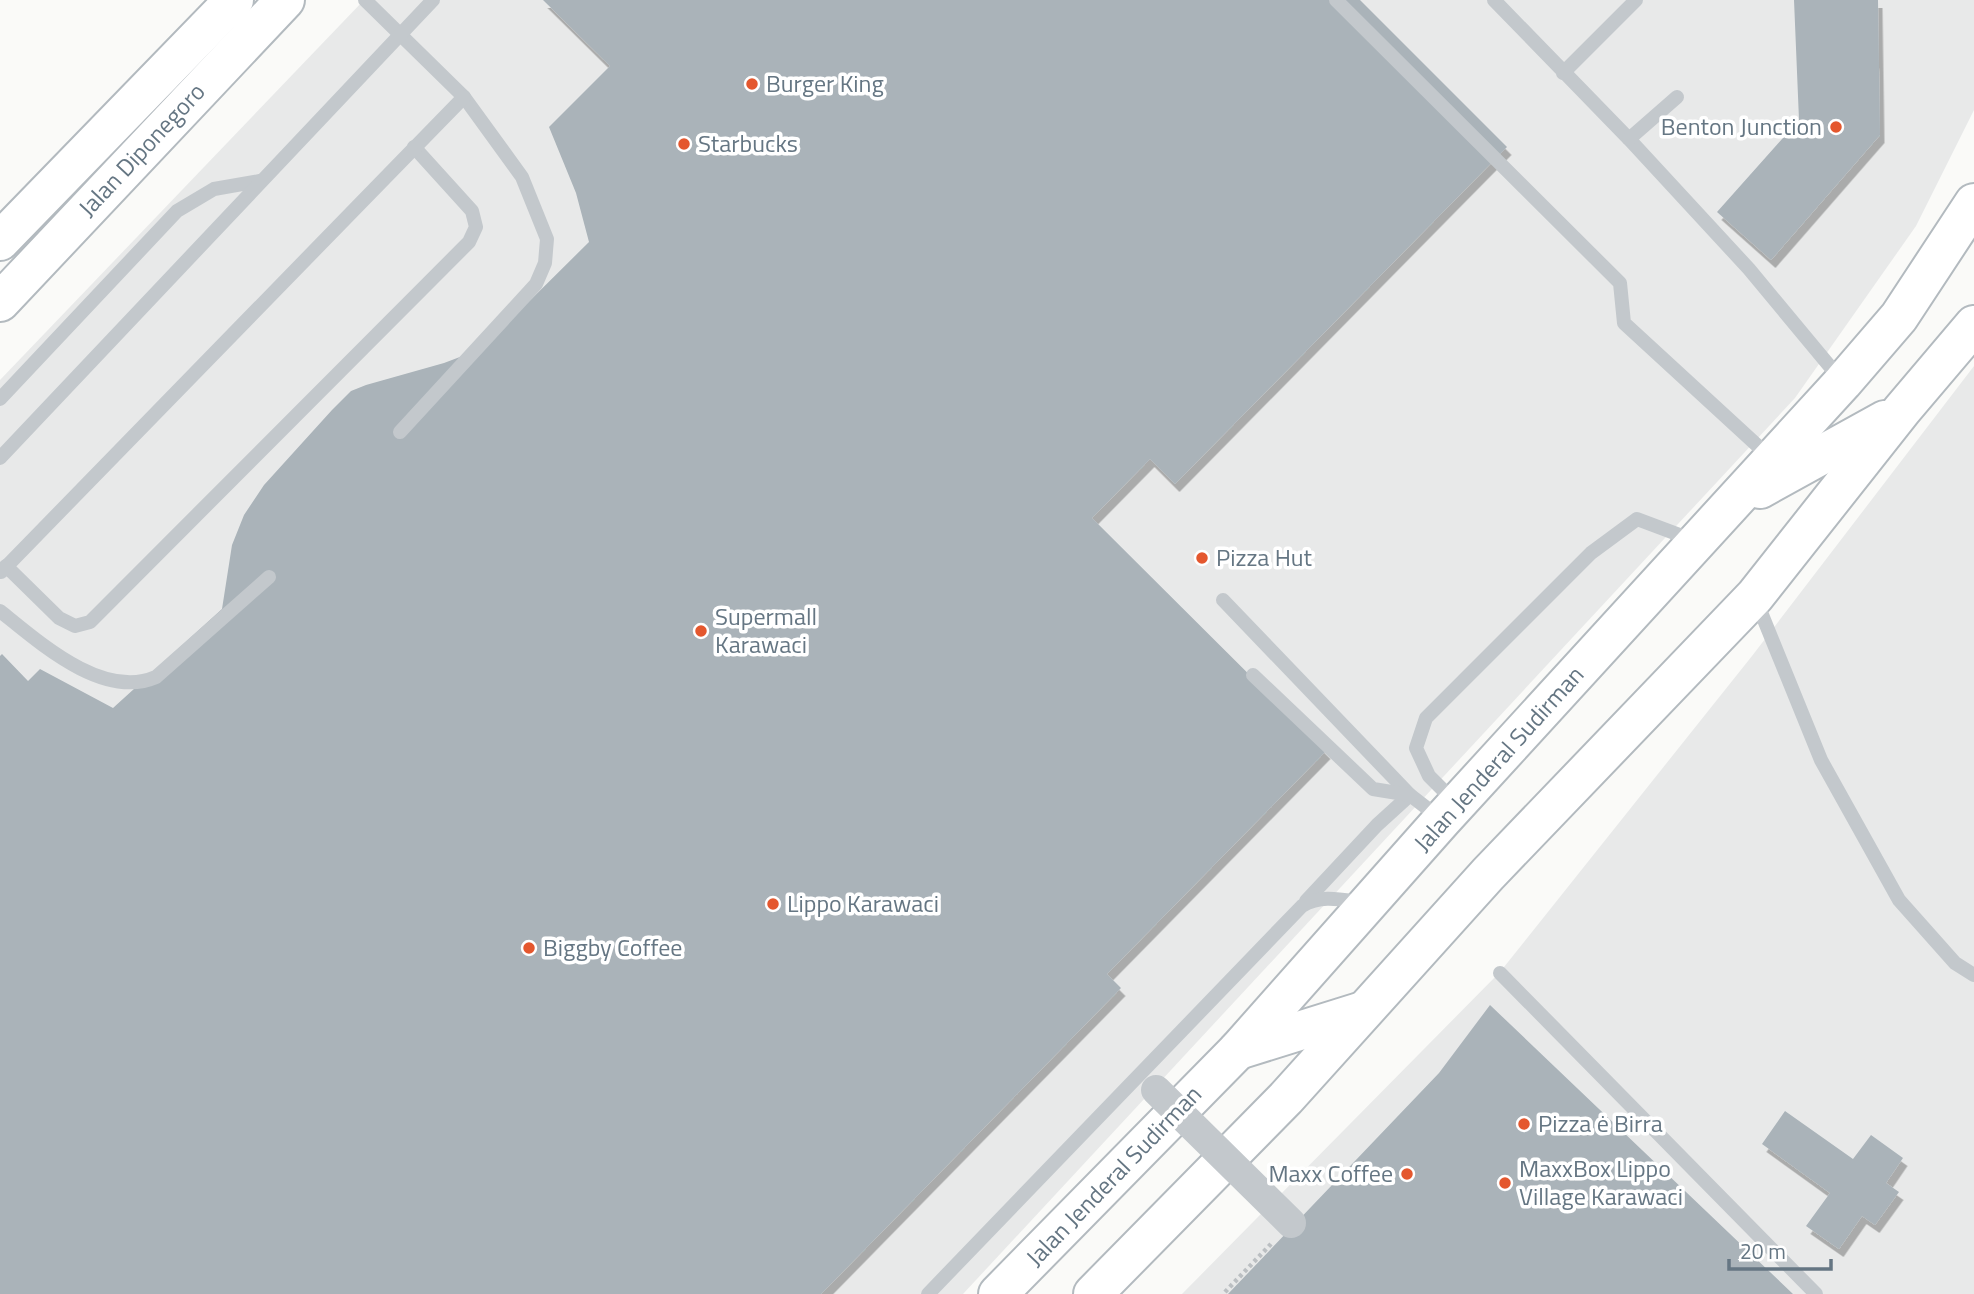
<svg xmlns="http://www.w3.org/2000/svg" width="1974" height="1294" font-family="'Titillium Web',sans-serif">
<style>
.built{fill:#e8e9e9}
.building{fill:#aab3b9;filter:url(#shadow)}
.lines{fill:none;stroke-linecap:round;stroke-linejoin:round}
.secondary-casing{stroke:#b3babf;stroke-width:42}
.path{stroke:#bbbfc2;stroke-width:4.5;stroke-dasharray:3.5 3.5;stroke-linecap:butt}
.lane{stroke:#c3c8cc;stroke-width:14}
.secondary{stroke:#fff;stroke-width:38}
.street-bridge{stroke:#c3c8cc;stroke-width:30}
.poi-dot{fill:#e4572e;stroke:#fff;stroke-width:2.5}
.labels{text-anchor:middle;stroke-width:7;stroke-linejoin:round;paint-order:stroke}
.poi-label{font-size:24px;fill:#657683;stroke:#fff;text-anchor:start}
.street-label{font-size:24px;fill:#657683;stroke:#fff}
</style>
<defs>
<filter id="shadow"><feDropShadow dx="4.5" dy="8" stdDeviation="0" flood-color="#0004"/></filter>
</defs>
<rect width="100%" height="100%" fill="#fafaf8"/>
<g class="built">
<polygon points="364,0 1974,0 1974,110 1916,226 1795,398 963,1294 0,1294 0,380"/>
<polygon points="1974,366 1974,1294 1182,1294 1500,972 1752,656"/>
</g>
<g class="building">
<polygon points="543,0 1360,0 1507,147 1175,484 1150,459 1092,518 1326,751 1107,974 1121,988 821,1294 0,1294 0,656 2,654 28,681 40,669 113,708 222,609 232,545 244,515 264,485 332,410 351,391 366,385 444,363 481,349 589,242 576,193 549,127 610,66"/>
<polygon points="1794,0 1878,0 1880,135 1771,260 1717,212 1799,120"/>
<polygon points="1490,1005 1793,1294 1228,1294 1439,1073"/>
<polygon points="1785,1111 1853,1159 1871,1135 1903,1158 1886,1183 1899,1192 1875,1225 1862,1216 1839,1249 1806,1226 1830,1193 1762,1144"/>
</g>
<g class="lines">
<g class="secondary-casing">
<g id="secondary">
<polyline points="0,241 234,0"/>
<polyline points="0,302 285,0"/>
<polyline points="1760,489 1885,420"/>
<polyline points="1238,1050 1363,1011"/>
<polyline points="998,1294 1238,1050 1442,820 1843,382 1899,317 1974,203"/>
<polyline points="1093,1294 1286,1098 1488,874 1755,596 1902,410 1974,325"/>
</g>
</g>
<polyline class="path" points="1225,1292 1271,1244"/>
<g class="lane">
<polyline points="365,0 464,97 522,177 547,239 545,263 536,284 400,432"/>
<polyline points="1336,0 1620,283 1624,323 1772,459"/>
<polyline points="1494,0 1629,139 1749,269 1842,381"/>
<polyline points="1563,73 1636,0"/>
<polyline points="1629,139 1677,97"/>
<polyline points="0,399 177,211 214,189 260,181"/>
<polyline points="0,458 433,0"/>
<polyline points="6,566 59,618 75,626 90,622 469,242 476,227 472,211 414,147"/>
<polyline points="1,572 464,97"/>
<polyline points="1223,600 1410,795 1377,825 1306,901"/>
<polyline points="1756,600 1821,760 1899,900 1955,963 1974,975"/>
<path d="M 0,611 C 40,643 103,700 156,677 L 269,577"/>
<polyline points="1253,675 1373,789 1410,795 1441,819"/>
<polyline points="1457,804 1429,776 1416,748 1426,718 1591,553 1637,519 1693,540"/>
<polyline points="1500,973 1816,1294"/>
<path d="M 928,1294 L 1302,906 C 1322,894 1342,900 1365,903"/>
</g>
<use href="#secondary" class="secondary"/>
<polyline class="street-bridge" points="1156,1090 1291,1223"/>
</g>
<g class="poi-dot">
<circle cx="752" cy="84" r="7"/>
<circle cx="1836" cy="127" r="7"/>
<circle cx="684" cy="144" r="7"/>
<circle cx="1202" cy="558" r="7"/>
<circle cx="701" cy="631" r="7"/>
<circle cx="773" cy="904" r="7"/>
<circle cx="529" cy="948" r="7"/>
<circle cx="1524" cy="1124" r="7"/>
<circle cx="1407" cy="1174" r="7"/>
<circle cx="1505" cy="1183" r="7"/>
</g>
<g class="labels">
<g class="poi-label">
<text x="766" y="92">Burger King</text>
<text x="1822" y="135" text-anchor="end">Benton Junction</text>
<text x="698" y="152">Starbucks</text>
<text x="1216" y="566">Pizza Hut</text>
<text x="715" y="625">Supermall<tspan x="715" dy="28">Karawaci</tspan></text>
<text x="787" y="912">Lippo Karawaci</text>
<text x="543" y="956">Biggby Coffee</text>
<text x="1538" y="1132">Pizza ė Birra</text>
<text x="1519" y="1177">MaxxBox Lippo<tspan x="1519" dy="28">Village Karawaci</tspan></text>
<text x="1393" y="1182" text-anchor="end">Maxx Coffee</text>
</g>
<g class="street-label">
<text transform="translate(142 150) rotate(-47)" y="8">Jalan Diponegoro</text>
<text transform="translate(1499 759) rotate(-48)" y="8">Jalan Jenderal Sudirman</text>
<text transform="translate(1114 1176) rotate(-46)" y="8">Jalan Jenderal Sudirman</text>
</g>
</g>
<path d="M1729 1259v10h102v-10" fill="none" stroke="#657683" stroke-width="3.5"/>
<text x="1740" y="1259" font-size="21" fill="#657683" stroke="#ffffff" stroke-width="5" paint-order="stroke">20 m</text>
</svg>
